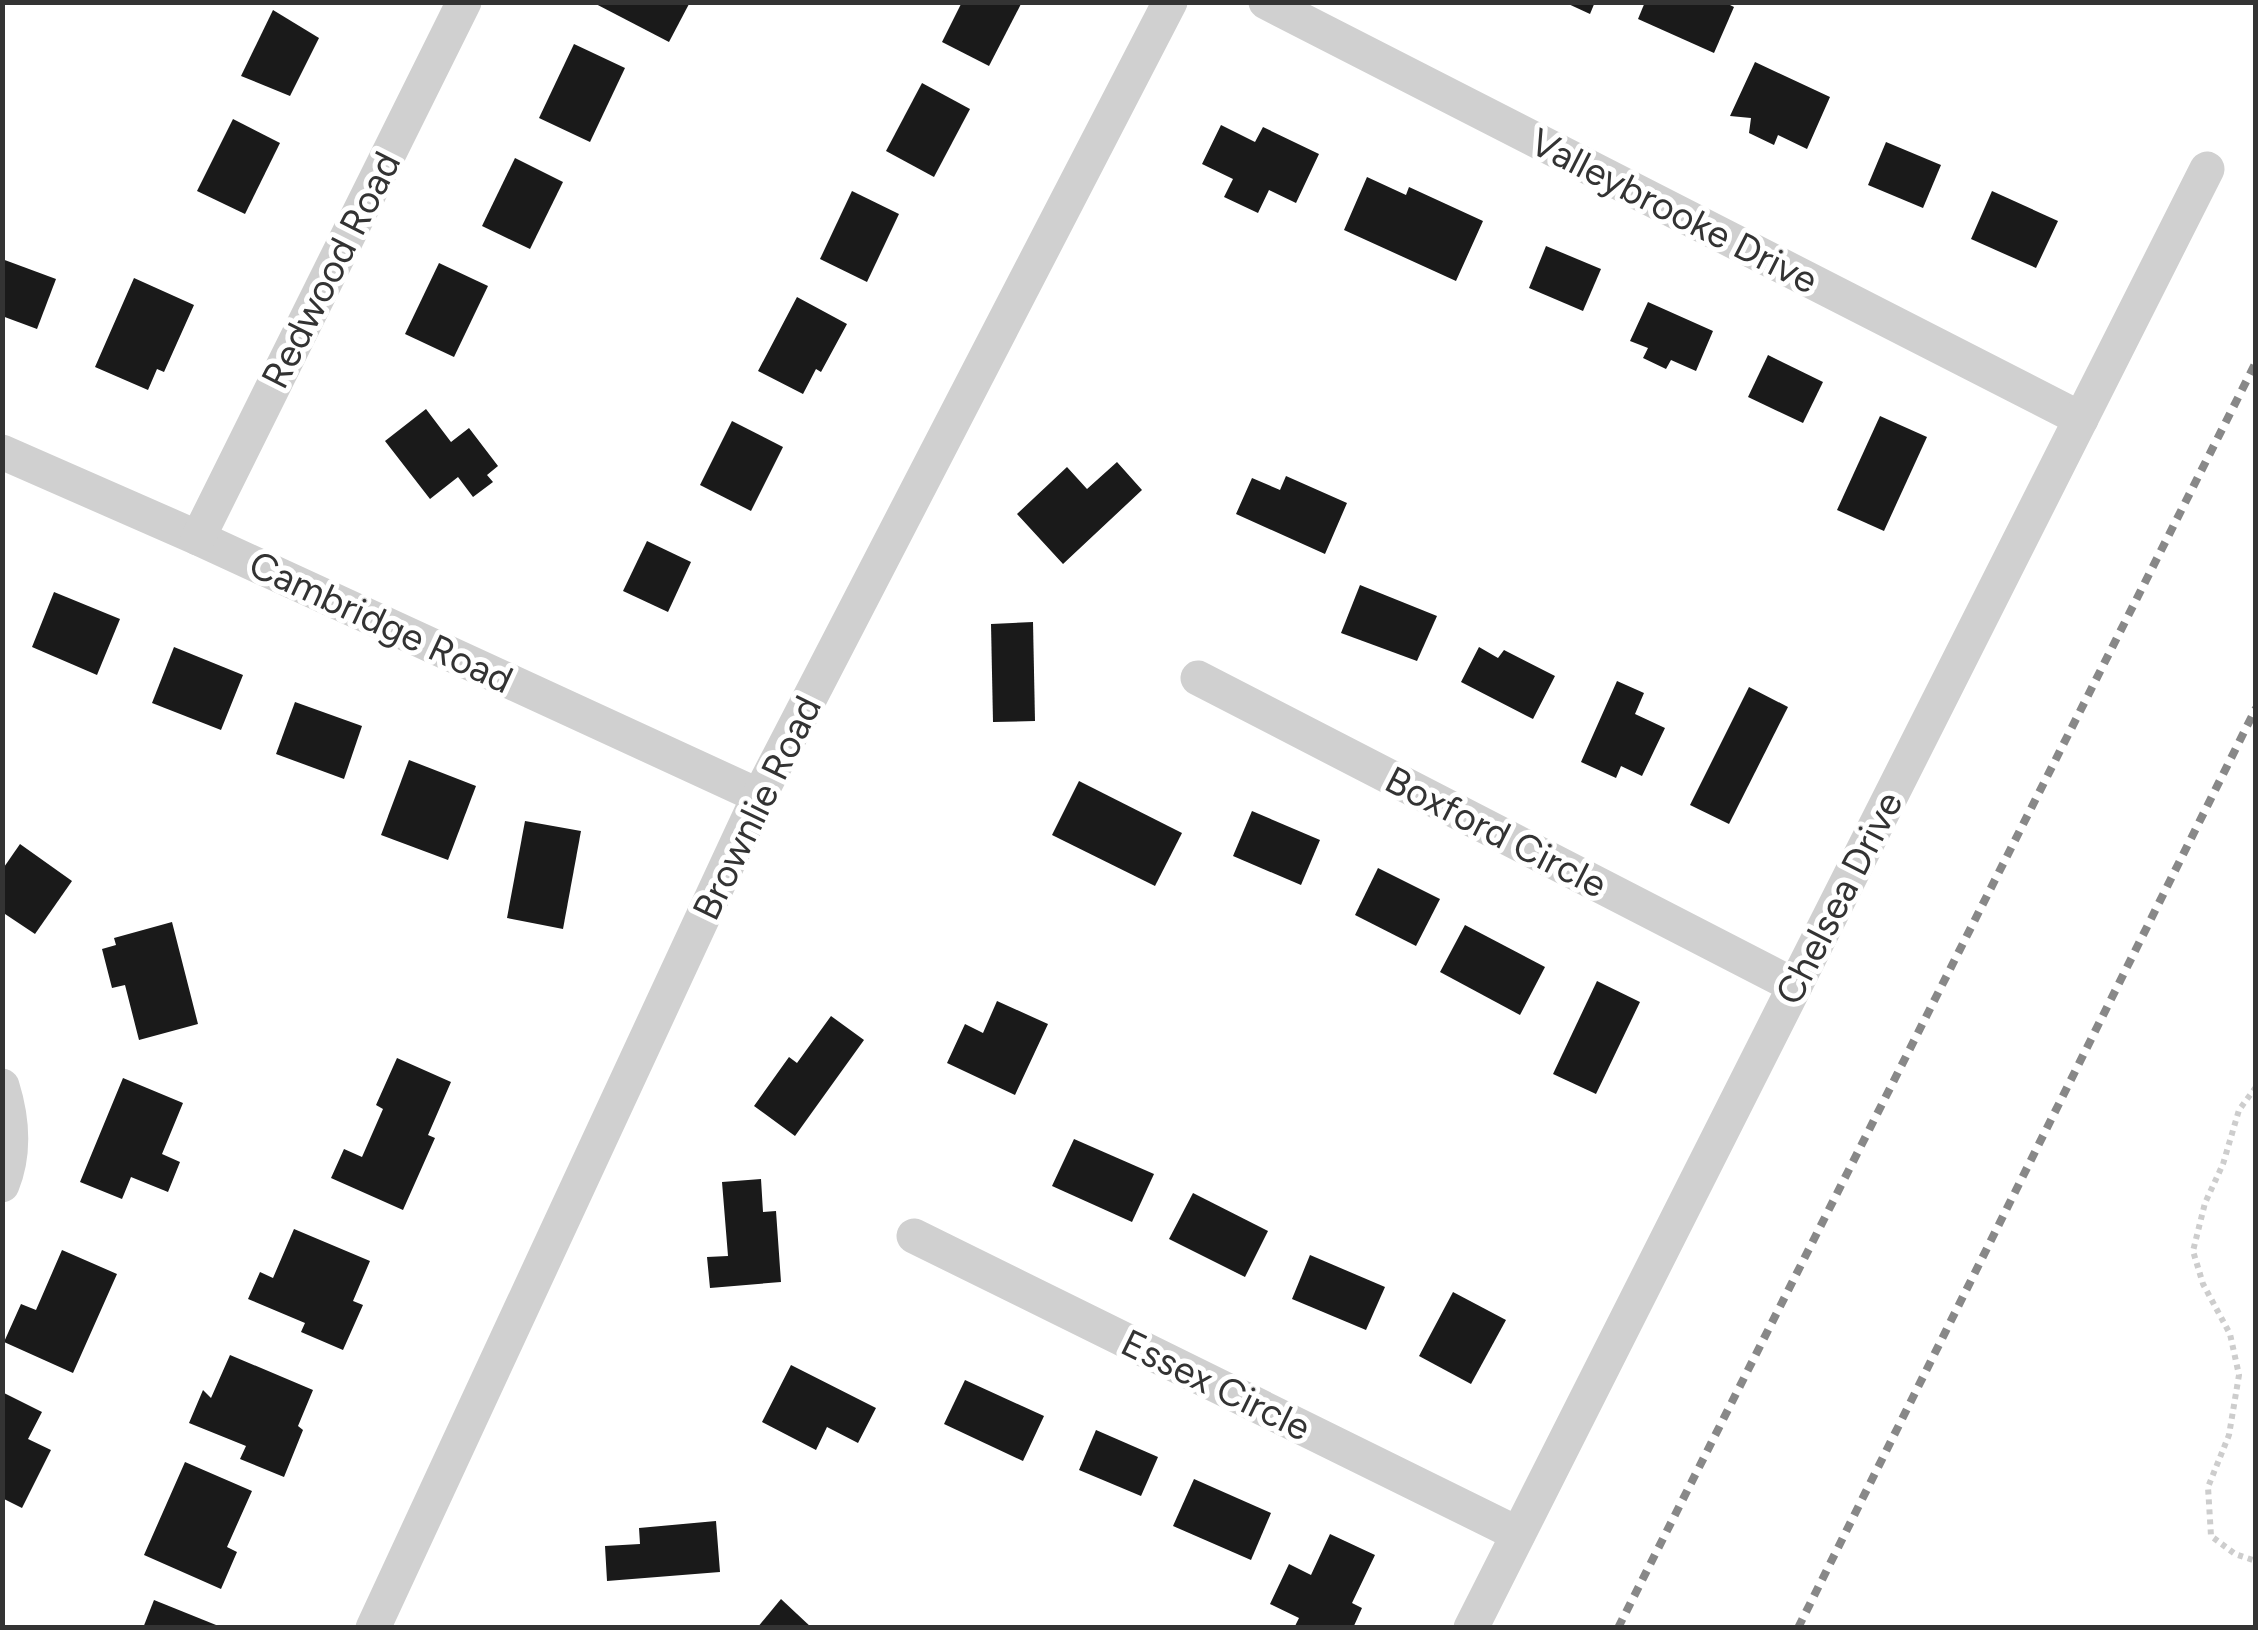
<svg xmlns="http://www.w3.org/2000/svg" width="2258" height="1630" font-family="Figtree,sans-serif">
<style>
.building{fill:#1a1a1a}
.lines{fill:none;stroke-linecap:round;stroke-linejoin:round}
.path{stroke:#cdcdcd;stroke-width:6;stroke-dasharray:5 5;stroke-linecap:butt}
.minor{stroke:#d0d0d0;stroke-width:35}
.rail{stroke:#888;stroke-width:8;stroke-dasharray:10 8;stroke-linecap:butt}
.labels{text-anchor:middle;stroke-width:10;stroke-linejoin:round;paint-order:stroke}
.street-label{font-size:38px;fill:#333;stroke:#fff}
</style>
<rect width="100%" height="100%" fill="#fff"/>
<g class="building">
<polygon points="592,2 687,2 689,4 669,42"/>
<polygon points="962,2 1022,2 989,66 942,42"/>
<polygon points="1564,2 1595,2 1590,14"/>
<polygon points="1645,2 1724,2 1734,7 1714,53 1638,19"/>
<polygon points="273,10 319,38 290,96 241,76"/>
<polygon points="574,44 625,68 590,142 539,118"/>
<polygon points="1755,62 1830,97 1807,149 1778,135 1774,145 1749,133 1751,118 1730,116"/>
<polygon points="922,83 970,109 934,177 886,151"/>
<polygon points="233,119 280,143 245,214 197,191"/>
<polygon points="1221,125 1255,142 1263,127 1319,154 1296,203 1269,190 1258,213 1224,197 1233,179 1202,164"/>
<polygon points="1886,142 1941,165 1923,208 1868,185"/>
<polygon points="515,158 563,182 530,249 482,226"/>
<polygon points="1367,177 1406,195 1409,187 1483,221 1456,281 1344,230"/>
<polygon points="852,191 899,214 867,282 820,259"/>
<polygon points="1992,191 2058,221 2036,268 1971,239"/>
<polygon points="1546,246 1601,269 1583,311 1529,288"/>
<polygon points="2,259 56,279 37,329 2,316"/>
<polygon points="439,263 488,286 454,357 405,334"/>
<polygon points="134,278 194,305 164,372 157,369 148,390 95,367"/>
<polygon points="797,297 847,324 821,372 816,369 803,394 758,371"/>
<polygon points="1648,302 1713,331 1696,371 1671,360 1666,369 1643,358 1648,348 1630,341"/>
<polygon points="1768,355 1823,382 1803,423 1748,397"/>
<polygon points="426,409 451,442 469,428 498,466 487,475 493,482 473,497 458,477 430,499 385,441"/>
<polygon points="1880,416 1927,437 1884,531 1837,510"/>
<polygon points="732,421 783,447 751,511 700,485"/>
<polygon points="1117,462 1142,490 1063,564 1017,514 1067,467 1087,489"/>
<polygon points="1286,476 1347,503 1325,554 1236,514 1252,478 1280,490"/>
<polygon points="647,541 691,562 668,612 623,591"/>
<polygon points="1360,585 1437,616 1417,661 1341,633"/>
<polygon points="54,592 120,619 97,675 32,647"/>
<polygon points="1033,622 1035,721 993,722 991,624"/>
<polygon points="174,647 243,675 221,730 152,703"/>
<polygon points="1479,647 1498,658 1504,650 1555,676 1533,719 1461,682"/>
<polygon points="1617,681 1644,693 1635,714 1665,728 1642,776 1621,766 1616,778 1581,762"/>
<polygon points="1749,687 1788,707 1729,824 1690,805"/>
<polygon points="295,702 362,726 344,779 276,754"/>
<polygon points="409,760 476,786 448,860 381,835"/>
<polygon points="1079,781 1182,833 1155,886 1052,835"/>
<polygon points="1252,811 1320,840 1301,885 1233,856"/>
<polygon points="525,821 581,831 563,929 507,918"/>
<polygon points="20,844 72,881 35,934 2,912 2,870"/>
<polygon points="1378,868 1440,899 1416,946 1355,915"/>
<polygon points="172,922 198,1024 139,1040 125,985 112,988 102,949 116,945 114,938"/>
<polygon points="1465,925 1545,967 1520,1015 1440,972"/>
<polygon points="1597,981 1640,1002 1596,1094 1553,1074"/>
<polygon points="997,1001 1048,1024 1015,1095 947,1063 965,1024 983,1033"/>
<polygon points="831,1016 864,1040 795,1136 754,1106 789,1057 797,1063"/>
<polygon points="397,1058 451,1082 428,1135 435,1138 403,1210 331,1178 344,1149 362,1157 383,1109 376,1105"/>
<polygon points="123,1078 183,1103 162,1154 180,1162 168,1192 131,1177 122,1199 80,1182"/>
<polygon points="1074,1139 1154,1174 1132,1222 1052,1186"/>
<polygon points="761,1179 763,1212 776,1211 781,1282 710,1288 707,1257 728,1256 722,1182"/>
<polygon points="1193,1193 1268,1231 1245,1277 1169,1239"/>
<polygon points="294,1229 370,1261 353,1301 363,1305 343,1350 301,1332 305,1323 248,1299 260,1272 273,1278"/>
<polygon points="62,1250 117,1274 73,1373 4,1342 21,1304 36,1310"/>
<polygon points="1310,1255 1385,1287 1366,1330 1292,1299"/>
<polygon points="1453,1292 1506,1320 1471,1384 1419,1356"/>
<polygon points="230,1355 313,1390 298,1426 303,1430 284,1477 240,1459 246,1446 189,1423 203,1390 211,1398"/>
<polygon points="791,1365 876,1408 858,1443 827,1427 816,1450 762,1422"/>
<polygon points="965,1380 1044,1416 1023,1461 944,1424"/>
<polygon points="4,1393 42,1412 28,1439 51,1450 22,1508 2,1498"/>
<polygon points="1096,1430 1158,1457 1141,1496 1079,1470"/>
<polygon points="185,1462 252,1491 227,1547 237,1552 221,1589 144,1555"/>
<polygon points="1194,1479 1271,1513 1251,1560 1173,1526"/>
<polygon points="716,1521 720,1572 607,1581 605,1546 640,1544 639,1528"/>
<polygon points="1330,1534 1375,1555 1352,1603 1362,1608 1353,1628 1294,1628 1299,1618 1270,1604 1289,1564 1311,1575"/>
<polygon points="781,1599 812,1628 757,1628"/>
<polygon points="154,1600 221,1627 221,1628 143,1628"/>
</g>
<g class="lines">
<polyline class="path" points="2256,1087 2239,1110 2223,1164 2205,1203 2193,1251 2203,1284 2230,1334 2239,1375 2229,1435 2208,1487 2211,1536 2235,1554 2256,1561"/>
<g class="minor">
<polyline points="1266,2 2081,419"/>
<polyline points="2,452 198,538 759,796"/>
<polyline points="198,538 464,2"/>
<polyline points="1198,678 1795,986"/>
<path d="M 2,1086 C 12,1118 15,1153 2,1185"/>
<polyline points="914,1236 1518,1534"/>
<polyline points="373,1628 759,796 1170,2"/>
<polyline points="1471,1628 2207,169"/>
</g>
<g class="rail">
<polyline points="1618,1628 2256,362"/>
<polyline points="1798,1628 2256,708"/>
</g>
</g>
<g class="labels">
<g class="street-label">
<text transform="translate(1674 211) rotate(27)" y="13">Valleybrooke Drive</text>
<text transform="translate(331 270) rotate(-63)" y="13">Redwood Road</text>
<text transform="translate(381 622) rotate(25)" y="13">Cambridge Road</text>
<text transform="translate(757 808) rotate(-64)" y="13">Brownlie Road</text>
<text transform="translate(1496 832) rotate(27)" y="13">Boxford Circle</text>
<text transform="translate(1839 898) rotate(-63)" y="13">Chelsea Drive</text>
<text transform="translate(1216 1385) rotate(26)" y="13">Essex Circle</text>
</g>
</g>
<rect width="2258" height="1630" fill="none" stroke="#333333" stroke-width="10"/>
</svg>
